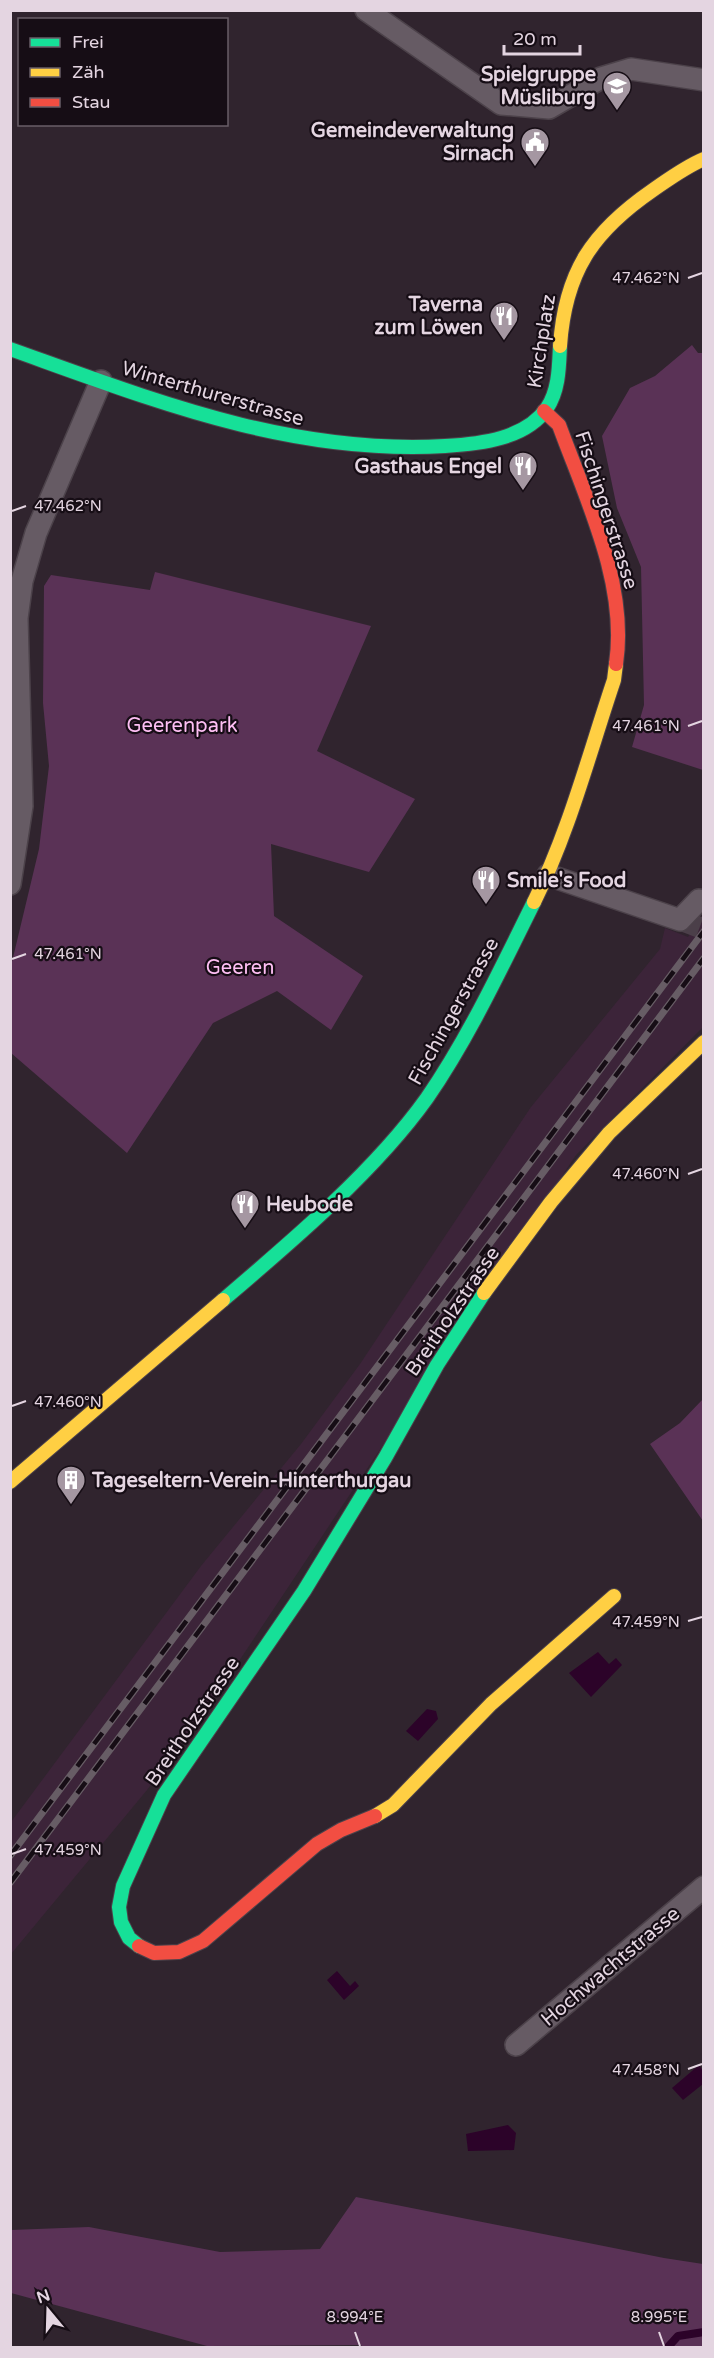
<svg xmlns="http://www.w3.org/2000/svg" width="714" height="2358" font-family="'Varela Round',sans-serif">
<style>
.built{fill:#3c2439}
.green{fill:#5a3256}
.water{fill:#2c0329}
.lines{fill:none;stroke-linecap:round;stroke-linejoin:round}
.stream{stroke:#2c0329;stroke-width:8}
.street-tunnel{stroke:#4b3f49;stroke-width:21;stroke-dasharray:21 10;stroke-linecap:butt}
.street-casing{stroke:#4c424a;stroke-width:24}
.fast-casing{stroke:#4c424a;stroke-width:16}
.slow-casing{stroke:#4c424a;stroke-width:16}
.jam-casing{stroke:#4c424a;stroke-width:16}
.street{stroke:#665b64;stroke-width:21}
.fast{stroke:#16e098;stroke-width:14}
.slow{stroke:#ffcf43;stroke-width:14}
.jam{stroke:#f24e42;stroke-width:14}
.rail-casing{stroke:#675d65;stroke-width:7}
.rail{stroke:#160d15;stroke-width:4.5;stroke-dasharray:14;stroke-linecap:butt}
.ticks{fill:none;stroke:#e4d5e1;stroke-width:2}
.labels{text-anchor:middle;stroke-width:4.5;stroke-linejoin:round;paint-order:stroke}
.poi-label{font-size:20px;font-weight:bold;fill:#e4d5e1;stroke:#160d15;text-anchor:end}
.street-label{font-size:20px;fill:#e4d5e1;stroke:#160d15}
.park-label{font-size:20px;fill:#febff4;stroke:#160d15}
.ticks-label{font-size:15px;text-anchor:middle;fill:#e4d5e1;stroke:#160d15;stroke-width:4.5;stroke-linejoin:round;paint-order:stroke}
</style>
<rect width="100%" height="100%" fill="#30242e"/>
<polygon class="built" points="703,916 703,1027 576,1155 225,1682 147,1790 11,1954 11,1822 201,1566 301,1444 360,1364 531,1107 660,949 665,928 688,937"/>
<g class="green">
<polygon points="692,345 698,353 704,353 703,770 632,747 644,705 641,567 617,508 602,436 630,388 655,376"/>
<polygon points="155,572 371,626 317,751 415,799 369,872 271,844 274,916 363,976 331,1030 277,991 213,1023 127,1153 11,1053 11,966 39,849 49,766 43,703 44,586 51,575 150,590"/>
<polygon points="703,1399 703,1521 650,1444 680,1423"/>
<polygon points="356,2197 664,2258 703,2264 703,2347 363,2348 361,2345 207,2346 11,2293 11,2230 89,2227 220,2252 320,2249"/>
</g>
<g class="water">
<polygon points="598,1652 609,1664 616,1658 622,1665 591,1697 569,1673"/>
<polygon points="427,1709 436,1711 438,1719 418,1741 406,1731"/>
<polygon points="337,1971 350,1986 355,1981 359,1986 344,2000 327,1980"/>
<polygon points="699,2065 703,2071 703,2084 683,2100 672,2088"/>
<polygon points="508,2125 516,2133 514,2150 468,2151 466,2134"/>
</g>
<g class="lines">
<polyline class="stream" points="667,2348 678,2336 704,2332"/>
<polyline class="street-tunnel" points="680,920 704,929"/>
<g class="street-casing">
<g id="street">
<polyline points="366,10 501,104 549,108 601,78 631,69 704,80"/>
<polyline points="548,875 680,920 699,900"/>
<polyline points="10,884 22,806 17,618 22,581 36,533 101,381"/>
<polyline points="516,2045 704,1887"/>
</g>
</g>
<g class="fast-casing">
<g id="fast">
<path d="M 10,349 C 153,400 290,455 445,446 C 480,444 526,439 547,408 C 559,390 559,367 560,346"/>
<path d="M 223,1300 C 291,1242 375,1171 427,1098 C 469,1037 501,968 534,902"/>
<polyline points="139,1946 129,1938 121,1922 119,1907 123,1886 164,1795 304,1591 385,1458 437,1365 484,1293"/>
</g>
</g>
<g class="slow-casing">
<g id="slow">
<path d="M 560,346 C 565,272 592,232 653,190 C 669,179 685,167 704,159"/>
<path d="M 534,902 C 569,832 589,754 614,680 L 616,664"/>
<polyline points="484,1293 551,1202 609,1133 704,1042"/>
<polyline points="10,1482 223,1300"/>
<polyline points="375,1816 393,1805 491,1704 614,1596"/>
</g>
</g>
<g class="jam-casing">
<g id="jam">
<path d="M 544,411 L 559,425 C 586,499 628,584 616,664"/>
<polyline points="139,1946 154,1953 179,1952 203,1941 317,1844 341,1830 375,1816"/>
</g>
</g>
<use href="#street" class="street"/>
<use href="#fast" class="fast"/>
<use href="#slow" class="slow"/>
<use href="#jam" class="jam"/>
<g class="rail-casing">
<g id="rail">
<polyline points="10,1856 704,931"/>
<polyline points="10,1883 704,958"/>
</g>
</g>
<use href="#rail" class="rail"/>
</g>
<path class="ticks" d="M 688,278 L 702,273M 12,511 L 26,506M 688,726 L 702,721M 12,959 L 26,954M 688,1174 L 702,1169M 12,1406 L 26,1401M 688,1621 L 702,1617M 12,1854 L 26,1849M 688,2069 L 702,2064M 355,2332 L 360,2346M 659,2332 L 664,2346"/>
<defs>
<g id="school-pin" transform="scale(1.5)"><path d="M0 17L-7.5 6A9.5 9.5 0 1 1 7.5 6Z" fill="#a597a2" stroke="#160d15"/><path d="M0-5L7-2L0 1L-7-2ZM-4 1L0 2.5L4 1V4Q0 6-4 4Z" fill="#fff"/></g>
<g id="civic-pin" transform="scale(1.5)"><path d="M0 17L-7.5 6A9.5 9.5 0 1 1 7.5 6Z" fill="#a597a2" stroke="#160d15"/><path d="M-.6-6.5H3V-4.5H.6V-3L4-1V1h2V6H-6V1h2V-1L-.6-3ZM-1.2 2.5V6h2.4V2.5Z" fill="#fff"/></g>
<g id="restaurant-pin" transform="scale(1.5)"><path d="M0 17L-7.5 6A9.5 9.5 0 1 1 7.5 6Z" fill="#a597a2" stroke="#160d15"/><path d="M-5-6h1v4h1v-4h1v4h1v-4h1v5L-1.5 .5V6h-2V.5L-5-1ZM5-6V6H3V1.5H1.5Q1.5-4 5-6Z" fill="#fff"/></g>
<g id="building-pin" transform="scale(1.5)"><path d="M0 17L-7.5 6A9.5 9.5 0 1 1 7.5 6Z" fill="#a597a2" stroke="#160d15"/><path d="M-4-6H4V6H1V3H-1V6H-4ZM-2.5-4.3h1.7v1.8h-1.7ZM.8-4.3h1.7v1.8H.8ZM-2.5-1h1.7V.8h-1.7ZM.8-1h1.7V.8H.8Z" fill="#fff"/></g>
</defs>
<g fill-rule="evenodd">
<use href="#school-pin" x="617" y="86"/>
<use href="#civic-pin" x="535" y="142"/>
<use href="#restaurant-pin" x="504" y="316"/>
<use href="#restaurant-pin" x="523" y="466"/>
<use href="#restaurant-pin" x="486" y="880"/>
<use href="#restaurant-pin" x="245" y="1204"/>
<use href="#building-pin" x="71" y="1480"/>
</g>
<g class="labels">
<g class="poi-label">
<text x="596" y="81">Spielgruppe<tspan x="596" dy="23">Müsliburg</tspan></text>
<text x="514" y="137">Gemeindeverwaltung<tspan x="514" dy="23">Sirnach</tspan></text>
<text x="483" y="311">Taverna<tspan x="483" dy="23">zum Löwen</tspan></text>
<text x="502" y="473">Gasthaus Engel</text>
<text x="507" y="887" text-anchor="start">Smile's Food</text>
<text x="266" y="1211" text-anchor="start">Heubode</text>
<text x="92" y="1487" text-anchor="start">Tageseltern-Verein-Hinterthurgau</text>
</g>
<g class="street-label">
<text transform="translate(541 341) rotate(-81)" y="7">Kirchplatz</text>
<text transform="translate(213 393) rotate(16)" y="7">Winterthurerstrasse</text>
<text transform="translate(607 510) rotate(72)" y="7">Fischingerstrasse</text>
<text transform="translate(453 1011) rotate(-61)" y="7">Fischingerstrasse</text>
<text transform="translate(452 1311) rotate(-56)" y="7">Breitholzstrasse</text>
<text transform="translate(192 1721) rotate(-56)" y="7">Breitholzstrasse</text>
<text transform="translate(610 1966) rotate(-40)" y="7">Hochwachtstrasse</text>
</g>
<g class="park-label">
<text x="182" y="732">Geerenpark</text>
<text x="240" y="974">Geeren</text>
</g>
</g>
<g class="ticks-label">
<text x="646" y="283">47.462°N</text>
<text x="68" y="511">47.462°N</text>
<text x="646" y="731">47.461°N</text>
<text x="68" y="959">47.461°N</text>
<text x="646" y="1179">47.460°N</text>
<text x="68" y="1407">47.460°N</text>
<text x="646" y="1627">47.459°N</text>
<text x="68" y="1855">47.459°N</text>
<text x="646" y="2075">47.458°N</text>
<text x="355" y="2322">8.994°E</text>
<text x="659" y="2322">8.995°E</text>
</g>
<rect width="714" height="2358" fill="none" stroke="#e4d5e1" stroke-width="24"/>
<rect x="18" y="18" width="210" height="108" fill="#160d15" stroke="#685d67" stroke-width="1.5"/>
<rect x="30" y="38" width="30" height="9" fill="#16e098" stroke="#685d67" stroke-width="1.5"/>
<text x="72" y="48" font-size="18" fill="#e4d5e1">Frei</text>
<rect x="30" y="68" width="30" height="9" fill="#ffcf43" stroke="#685d67" stroke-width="1.5"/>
<text x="72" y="78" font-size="18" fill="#e4d5e1">Zäh</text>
<rect x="30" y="98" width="30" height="9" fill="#f24e42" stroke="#685d67" stroke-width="1.5"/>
<text x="72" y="108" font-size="18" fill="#e4d5e1">Stau</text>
<g transform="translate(48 2310) rotate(341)" stroke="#160d15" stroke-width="4.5" paint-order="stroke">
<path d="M0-4.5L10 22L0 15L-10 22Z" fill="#e4d5e1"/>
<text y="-9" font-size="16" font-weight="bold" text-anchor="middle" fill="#e4d5e1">N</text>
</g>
<path d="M504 45v9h76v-9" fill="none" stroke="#e4d5e1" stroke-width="3"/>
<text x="513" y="45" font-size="18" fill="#e4d5e1" stroke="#160d15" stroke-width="4.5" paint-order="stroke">20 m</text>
</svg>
